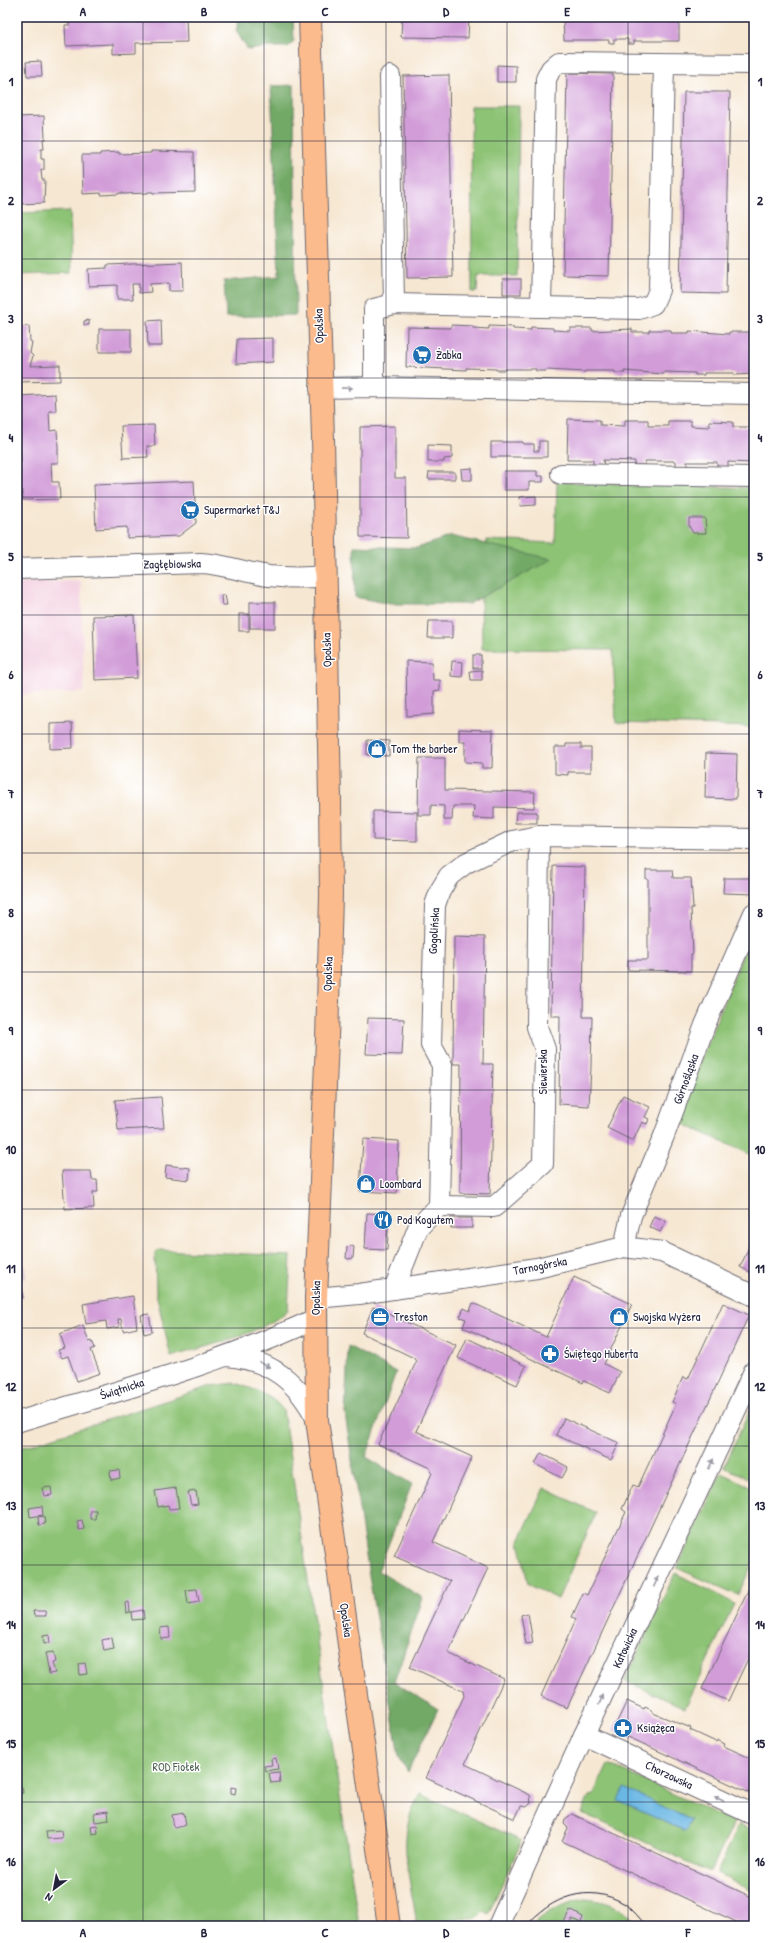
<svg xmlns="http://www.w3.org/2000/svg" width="771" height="1943" font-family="'Patrick Hand',sans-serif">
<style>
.built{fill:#f3cfdf}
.industrial{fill:#cfbdce}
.green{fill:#8dc375;stroke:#587258}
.forest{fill:#72a966;stroke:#4a6650}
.water{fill:#6ab7e4;stroke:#466c90}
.building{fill:#d19cd8}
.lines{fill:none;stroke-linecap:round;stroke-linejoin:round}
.minor-casing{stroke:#6c6770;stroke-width:22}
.major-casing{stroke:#6c6770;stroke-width:24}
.minor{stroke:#fff;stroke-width:20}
.major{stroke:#fbbb8c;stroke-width:22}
.tram{stroke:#22223b;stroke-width:1}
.oneway{fill:#9c9ca7}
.grid{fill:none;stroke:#22223b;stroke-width:1;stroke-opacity:0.55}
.labels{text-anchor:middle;stroke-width:3;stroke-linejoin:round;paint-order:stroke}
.street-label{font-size:12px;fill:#22223b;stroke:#fff}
.poi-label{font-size:12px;fill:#22223b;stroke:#fff;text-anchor:start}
.park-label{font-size:12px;fill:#4d6252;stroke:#fff}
.neatline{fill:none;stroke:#22223b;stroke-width:1.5}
.grid-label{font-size:13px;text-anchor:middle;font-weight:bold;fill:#22223b}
</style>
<rect width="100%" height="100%" fill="#fff"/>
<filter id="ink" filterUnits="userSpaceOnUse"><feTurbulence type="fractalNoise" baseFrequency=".025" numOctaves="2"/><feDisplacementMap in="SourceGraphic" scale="8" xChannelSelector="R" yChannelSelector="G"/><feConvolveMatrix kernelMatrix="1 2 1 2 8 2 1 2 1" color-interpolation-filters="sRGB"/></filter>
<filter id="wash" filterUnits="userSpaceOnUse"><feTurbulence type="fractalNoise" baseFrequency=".012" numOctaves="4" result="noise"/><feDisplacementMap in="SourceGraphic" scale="16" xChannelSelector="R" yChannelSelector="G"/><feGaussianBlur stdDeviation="0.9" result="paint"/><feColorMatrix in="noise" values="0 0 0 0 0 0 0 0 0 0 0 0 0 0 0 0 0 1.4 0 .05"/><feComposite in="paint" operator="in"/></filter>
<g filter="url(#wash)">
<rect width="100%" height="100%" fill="#f6e7d2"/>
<polygon class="built" points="81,581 84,692 17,695 17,583"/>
<polygon class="industrial" points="23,1253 26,1278 20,1279 23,1298 17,1298 17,1254"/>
<g class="green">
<polygon points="471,106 519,106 517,276 478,276 477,292 472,292"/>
<polygon points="70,211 72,273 17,275 17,213"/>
<polygon points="557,482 754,488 754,727 616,723 613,650 482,649 481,599 486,540 555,543"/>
<polygon points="754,927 754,1156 681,1123 688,1101 689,1089"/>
<path d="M 160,1250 L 291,1256 L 288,1310 C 263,1334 205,1346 171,1357 L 156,1293 L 155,1253 Z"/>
<path d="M 235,1383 C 253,1389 271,1394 283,1410 L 359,1926 L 17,1926 L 17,1449 L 211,1386 Z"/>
<polygon points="754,1401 754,1481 724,1467"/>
<polygon points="721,1473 754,1488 754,1560 738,1595 677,1568"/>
<polygon points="544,1488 596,1513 558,1599 528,1584 519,1541"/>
<polygon points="675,1573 725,1598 734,1604 685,1708 625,1681"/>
<polygon points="608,1764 734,1822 710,1872 582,1813 589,1796 593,1795"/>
<path d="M 420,1794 L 522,1841 L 488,1914 L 483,1911 L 477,1918 C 455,1916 439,1926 417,1926 C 413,1890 398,1849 411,1813 C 413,1807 417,1800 420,1794 Z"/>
<polygon points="739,1824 754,1831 754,1892 717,1873"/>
<path d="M 584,1899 C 610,1901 622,1907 640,1926 L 532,1926 C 547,1910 563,1904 584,1899 Z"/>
</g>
<g class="forest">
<polygon points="239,17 293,17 294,41 288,47 269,47 248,50 236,31"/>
<polygon points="294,85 296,315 226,317 224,281 279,276 271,86"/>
<polygon points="451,536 552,559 469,604 390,604 355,597 354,546 417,548"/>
<polygon points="348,1346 396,1372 366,1457 412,1484 378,1571 423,1598 394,1682 438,1709 408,1772 399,1757 369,1576 345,1413"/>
</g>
<polygon class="water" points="624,1788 691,1820 685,1831 618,1801"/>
<g id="blocks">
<g class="building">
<polygon points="69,17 186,17 187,42 136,43 136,53 113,54 113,44 66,46 65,25 70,25"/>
<polygon points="402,17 469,17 468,38 401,37"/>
<polygon points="563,17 679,17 679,41 634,41 634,44 628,44 628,39 614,39 614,43 609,43 609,40 564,40"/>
<polygon points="41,61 42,76 27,76 26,62"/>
<polygon points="497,65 516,66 516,82 497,82"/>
<polygon points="567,73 613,74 609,276 563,275"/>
<polygon points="449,75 453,277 407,278 403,76"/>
<polygon points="684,92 730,92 726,294 680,293"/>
<polygon points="44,116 45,139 43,139 44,149 41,149 41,159 44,159 44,170 41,170 42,180 45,180 44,203 17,204 17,117"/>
<polygon points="151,151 194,152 195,192 153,193 153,192 148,192 148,193 123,194 123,193 119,193 119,194 101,195 101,193 83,194 82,155 100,155 100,153 119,152 119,154 151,153"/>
<polygon points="182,262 183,291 169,291 169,283 150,284 151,292 139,293 139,284 132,284 133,299 117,299 117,285 89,286 88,269 107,268 107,265"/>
<rect x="503" y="279" width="18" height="15"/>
<polygon points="89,320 89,325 84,325 84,321"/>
<polygon points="161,320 162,346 148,346 147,321"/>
<polygon points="451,325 473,326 473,328 489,329 489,326 513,327 513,329 531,330 531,327 553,328 553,330 570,331 570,328 592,328 592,331 632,329 632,332 649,332 649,330 671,330 671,333 689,333 689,331 729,334 729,332 751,332 751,334 754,334 754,374 734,375 734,373 704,373 704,375 695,375 695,373 664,372 664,374 624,371 625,373 615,373 615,371 585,371 585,372 546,370 546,371 536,371 536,369 505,369 505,370 496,370 496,369 466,368 466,370 406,367 407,327 451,328"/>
<polygon points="29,326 30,341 32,342 30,353 33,356 30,366 60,365 60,381 17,382 17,327"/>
<rect x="99" y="329" width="32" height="23"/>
<polygon points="273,338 273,362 236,364 237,339"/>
<polygon points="55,394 56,411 49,411 50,431 57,430 58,447 58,463 51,463 52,482 59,482 60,499 23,500 22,490 17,490 17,462 21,462 20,433 17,433 19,396"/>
<polygon points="568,419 600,420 600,425 625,426 625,420 648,420 648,426 668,426 668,421 691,421 691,426 709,427 709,421 733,422 733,427 754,427 754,463 728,462 728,467 717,467 717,462 687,462 687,466 676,466 676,461 645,461 645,465 634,465 635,461 603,460 604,465 593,465 593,460 567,460"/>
<polygon points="154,425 155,446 147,446 148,457 123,458 121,426"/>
<polygon points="395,426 395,478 406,478 407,538 360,537 360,427"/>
<polygon points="539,441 547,441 547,457 491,457 491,442 523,442 523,444 534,444 534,451 539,451"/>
<polygon points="428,445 452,446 452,458 444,459 444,462 428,462"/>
<polygon points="472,468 472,480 462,480 461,469"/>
<polygon points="504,471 537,471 537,476 543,476 543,482 529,482 529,490 504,490"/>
<polygon points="429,472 455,472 455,479 428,479"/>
<polygon points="194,481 196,523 179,536 127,538 127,527 96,529 94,485"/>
<polygon points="536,496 536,505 520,506 519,497"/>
<polygon points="689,518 705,518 706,533 693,533 689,526"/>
<polygon points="221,595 225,595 227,605 222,605"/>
<rect x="250" y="602" width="25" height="26"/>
<rect x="239" y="614" width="10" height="17"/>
<polygon points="134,615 137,678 95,680 93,616"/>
<polygon points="429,621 452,621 452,638 428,638"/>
<rect x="473" y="655" width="8" height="13"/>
<polygon points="406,661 432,662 433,680 440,680 440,690 434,691 434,714 407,716"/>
<polygon points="452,661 463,662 462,677 451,676"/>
<polygon points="482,670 482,680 471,680 470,671"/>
<polygon points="72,723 73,748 50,749 50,724"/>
<polygon points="459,729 493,730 492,768 482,768 482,763 465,762 465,741 459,741"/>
<polygon points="367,740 389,741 389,756 367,755"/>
<polygon points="566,744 581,744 581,748 591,748 591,772 568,772 568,775 555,774 555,747 566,747"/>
<polygon points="706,753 737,754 736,799 705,798"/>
<polygon points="419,758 445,758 445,790 535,792 534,808 494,807 494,819 473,818 474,806 453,806 452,820 444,820 444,806 431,805 431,815 418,815"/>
<polygon points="373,811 417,812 417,841 373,840"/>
<polygon points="516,812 537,812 537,823 515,823"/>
<polygon points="553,866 585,867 583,1017 592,1017 591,1067 589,1106 559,1104 560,1016 551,1016"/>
<polygon points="646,870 672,870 673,878 691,878 693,908 691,908 693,954 691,954 691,971 628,970 628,960 648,960 648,879 646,879"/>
<polygon points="724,878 754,878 754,894 723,893"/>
<polygon points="454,936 485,937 483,1064 493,1064 490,1194 460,1193 461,1064 453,1064"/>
<polygon points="368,1018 404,1019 402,1055 366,1054"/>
<polygon points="623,1095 650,1107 645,1117 649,1119 647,1124 642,1122 633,1141 607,1128"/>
<polygon points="161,1097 164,1128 118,1130 115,1100"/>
<polygon points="363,1139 399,1141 397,1193 360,1191"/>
<polygon points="166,1165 190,1168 189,1180 165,1177"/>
<polygon points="62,1171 91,1171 92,1180 97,1180 98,1192 93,1192 94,1208 65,1209"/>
<polygon points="367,1213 389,1214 387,1250 365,1249"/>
<polygon points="654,1216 666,1221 660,1232 649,1227"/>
<rect x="451" y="1218" width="21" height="10"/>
<polygon points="754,1237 754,1274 740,1267"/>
<polygon points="352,1246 354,1247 353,1258 348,1259 346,1258 347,1247"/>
<polygon points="574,1277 632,1304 604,1364 620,1372 610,1393 584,1381 583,1383 463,1327 466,1319 460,1317 464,1308 470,1311 473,1303 546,1337"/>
<polygon points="19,1279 23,1298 17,1298 17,1280"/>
<polygon points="133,1296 137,1328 123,1331 121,1319 118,1319 119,1327 107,1329 106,1321 86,1324 83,1304"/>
<polygon points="723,1303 749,1315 567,1708 541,1696 576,1619 572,1617 583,1593 587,1595 626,1512 622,1509 633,1485 638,1487 676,1404 672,1402 683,1377 688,1379"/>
<polygon points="373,1307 456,1345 416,1431 472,1457 433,1542 488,1568 448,1653 504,1679 465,1764 530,1795 531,1803 527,1807 521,1806 515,1819 426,1778 464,1696 463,1691 410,1667 450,1581 394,1556 432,1473 430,1468 378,1444 416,1362 414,1358 362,1333"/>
<polygon points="149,1314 152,1332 144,1334 141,1315"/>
<polygon points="83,1325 89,1342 92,1341 95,1348 91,1350 100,1373 77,1381 68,1356 62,1358 58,1350 65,1348 60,1334"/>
<polygon points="467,1338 526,1366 517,1385 458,1358"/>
<polygon points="564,1418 619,1443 611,1460 556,1435"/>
<polygon points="541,1453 568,1467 562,1478 535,1464"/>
<polygon points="119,1470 120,1478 111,1480 110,1471"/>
<polygon points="51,1487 52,1495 44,1496 42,1488"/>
<polygon points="176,1488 179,1508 169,1509 168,1505 158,1507 155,1491"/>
<polygon points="196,1491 198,1504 191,1505 188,1492"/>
<polygon points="42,1506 43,1515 30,1517 29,1508"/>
<polygon points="90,1510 96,1510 95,1519 90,1519"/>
<polygon points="44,1516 45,1524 39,1525 38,1517"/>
<polygon points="82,1520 84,1529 79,1530 77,1521"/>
<polygon points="754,1578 754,1646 728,1701 702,1689"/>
<polygon points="197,1589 199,1602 188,1604 186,1590"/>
<polygon points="129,1602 130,1612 126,1613 125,1603"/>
<polygon points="143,1610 144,1619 132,1620 131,1612"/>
<polygon points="33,1611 45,1611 46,1616 34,1616"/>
<polygon points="528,1613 533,1643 526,1644 521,1615"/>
<polygon points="169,1627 170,1638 161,1639 160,1628"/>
<polygon points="49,1635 50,1643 44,1644 43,1636"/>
<polygon points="112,1638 114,1649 104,1651 102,1640"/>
<polygon points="53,1652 55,1662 52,1663 55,1673 49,1674 45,1653"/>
<polygon points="85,1663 87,1674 80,1675 79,1664"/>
<polygon points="627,1701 644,1709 645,1707 653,1711 653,1713 691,1728 690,1730 716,1742 717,1740 725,1744 724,1746 750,1758 750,1756 754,1758 754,1795 613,1730"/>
<polygon points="276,1758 278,1769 266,1771 264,1766 272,1765 271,1759"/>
<polygon points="279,1772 280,1782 271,1783 269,1773"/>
<polygon points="17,1787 22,1787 23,1793 17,1794"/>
<polygon points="231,1787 236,1788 235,1794 231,1793"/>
<polygon points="108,1811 109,1820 95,1822 94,1813"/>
<polygon points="184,1813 186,1825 174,1828 172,1815"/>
<polygon points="572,1814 754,1898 754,1926 745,1926 562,1841 568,1828 564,1824 565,1819"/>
<polygon points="97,1825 98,1833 92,1834 91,1826"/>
<polygon points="61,1830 62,1838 47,1839 46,1831"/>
<polygon points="570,1910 583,1917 581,1923 572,1919 569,1926 562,1926"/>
</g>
</g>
</g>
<g filter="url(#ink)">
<use href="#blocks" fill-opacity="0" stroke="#6c6770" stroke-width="1"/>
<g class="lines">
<g class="minor-casing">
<g id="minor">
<polyline points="390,76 394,304"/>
<polyline points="541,307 546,79 551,69 559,62 754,64"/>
<polyline points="374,387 374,309 394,304 639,309 653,304 659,290 664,64"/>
<polyline points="320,388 374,387 754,394"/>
<polyline points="561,474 754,477"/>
<path d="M 17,569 L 201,563 C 224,564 246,573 269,576 C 288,578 306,578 325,576"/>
<polyline points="439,1206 494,1207 543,1164 545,1049 537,1027 539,836"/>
<polyline points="624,1247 631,1216 664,1136 705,1025 754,913"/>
<polyline points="394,1289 418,1228 439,1206 442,1065 431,1045 435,905 440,891 449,876 466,863 512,841 539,836 754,839"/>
<polyline points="316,1298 359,1294 537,1268 624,1247 662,1252 754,1296"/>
<path d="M 227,1356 C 271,1360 298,1382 317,1420"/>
<path d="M 17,1422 C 117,1391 220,1364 315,1319"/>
<polyline points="584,1735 754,1815"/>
<polyline points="498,1926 584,1735 754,1371"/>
</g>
</g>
<g class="major-casing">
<polyline id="major" points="310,17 323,438 330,799 331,896 327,1039 316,1298 317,1420 389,1926"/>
</g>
<use href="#minor" class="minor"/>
<use href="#major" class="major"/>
<path class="tram" d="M 526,1926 C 551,1897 589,1882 625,1904 C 633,1910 640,1918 646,1926"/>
</g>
<defs><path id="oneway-solid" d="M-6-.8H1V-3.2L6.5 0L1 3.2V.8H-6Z"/></defs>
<g class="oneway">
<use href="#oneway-solid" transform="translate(347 388) rotate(-1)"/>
<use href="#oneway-solid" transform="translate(265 1365) rotate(27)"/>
<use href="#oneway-solid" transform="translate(711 1464) rotate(-65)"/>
<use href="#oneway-solid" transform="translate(656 1582) rotate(-65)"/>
<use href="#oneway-solid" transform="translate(601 1700) rotate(-65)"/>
<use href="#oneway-solid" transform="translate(719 1799) rotate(-155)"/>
</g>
</g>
<path class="grid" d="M 143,17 L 143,1926M 264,17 L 264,1926M 386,17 L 386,1926M 507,17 L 507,1926M 628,17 L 628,1926M 17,141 L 754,141M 17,259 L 754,259M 17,378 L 754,378M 17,497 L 754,497M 17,615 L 754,615M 17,734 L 754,734M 17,853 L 754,853M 17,972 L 754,972M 17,1090 L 754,1090M 17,1209 L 754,1209M 17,1328 L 754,1328M 17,1446 L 754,1446M 17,1565 L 754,1565M 17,1684 L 754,1684M 17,1802 L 754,1802"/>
<defs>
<g id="supermarket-disc" transform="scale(1)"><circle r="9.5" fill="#1f6fb2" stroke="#fff"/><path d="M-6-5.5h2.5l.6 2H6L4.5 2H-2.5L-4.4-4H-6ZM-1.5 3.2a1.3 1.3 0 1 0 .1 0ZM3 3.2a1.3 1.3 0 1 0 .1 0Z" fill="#fff"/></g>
<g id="shop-disc" transform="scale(1)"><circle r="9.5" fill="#1f6fb2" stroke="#fff"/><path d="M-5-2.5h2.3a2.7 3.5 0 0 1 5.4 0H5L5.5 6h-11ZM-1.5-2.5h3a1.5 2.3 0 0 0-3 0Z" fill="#fff"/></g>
<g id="restaurant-disc" transform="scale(1)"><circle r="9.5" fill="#1f6fb2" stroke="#fff"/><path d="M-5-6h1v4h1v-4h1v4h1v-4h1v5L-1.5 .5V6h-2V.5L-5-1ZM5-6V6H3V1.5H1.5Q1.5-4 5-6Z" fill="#fff"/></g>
<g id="office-disc" transform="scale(1)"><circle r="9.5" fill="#1f6fb2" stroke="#fff"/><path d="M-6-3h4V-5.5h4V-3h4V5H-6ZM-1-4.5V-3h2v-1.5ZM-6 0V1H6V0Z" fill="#fff"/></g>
<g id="pharmacy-disc" transform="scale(1)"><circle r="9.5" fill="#1f6fb2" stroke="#fff"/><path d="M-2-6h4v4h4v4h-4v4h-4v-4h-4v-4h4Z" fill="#fff"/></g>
</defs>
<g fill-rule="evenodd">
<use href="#supermarket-disc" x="422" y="355"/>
<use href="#supermarket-disc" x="190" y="510"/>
<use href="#shop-disc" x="377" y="749"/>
<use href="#shop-disc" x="366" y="1184"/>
<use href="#restaurant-disc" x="383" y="1220"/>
<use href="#office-disc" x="380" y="1317"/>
<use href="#shop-disc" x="619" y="1317"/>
<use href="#pharmacy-disc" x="550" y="1354"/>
<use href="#pharmacy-disc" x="623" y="1728"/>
</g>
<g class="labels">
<g class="street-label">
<text transform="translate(319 326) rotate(-92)" y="4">Opolska</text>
<text transform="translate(172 564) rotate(-1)" y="4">Zagłębiowska</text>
<text transform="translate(327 650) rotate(-92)" y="4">Opolska</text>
<text transform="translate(434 931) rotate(-87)" y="4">Gogolińska</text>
<text transform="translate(328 974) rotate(-88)" y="4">Opolska</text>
<text transform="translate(543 1072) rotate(-90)" y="4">Siewierska</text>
<text transform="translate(686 1079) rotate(-70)" y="4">Górnośląska</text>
<text transform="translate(540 1266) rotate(-11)" y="4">Tarnogórska</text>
<text transform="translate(316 1298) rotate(-89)" y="4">Opolska</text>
<text transform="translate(122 1389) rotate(-18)" y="4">Świątnicka</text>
<text transform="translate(346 1620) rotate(82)" y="4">Opolska</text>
<text transform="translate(625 1648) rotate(-65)" y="4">Katowicka</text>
<text transform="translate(669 1775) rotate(25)" y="4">Chorzowska</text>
</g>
<g class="poi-label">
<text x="436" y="359">Żabka</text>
<text x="204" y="514">Supermarket T&amp;J</text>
<text x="391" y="753">Tom the barber</text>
<text x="380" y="1188">Loombard</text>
<text x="397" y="1224">Pod Kogutem</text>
<text x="394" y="1321">Treston</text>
<text x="633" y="1321">Swojska Wyżera</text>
<text x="564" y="1358">Świętego Huberta</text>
<text x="637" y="1732">Książęca</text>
</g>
<g class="park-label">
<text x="176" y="1771">ROD Fiołek</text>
</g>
</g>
<rect width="771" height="1943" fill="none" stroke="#fff" stroke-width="44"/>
<g transform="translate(54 1889) rotate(212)" stroke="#ffffff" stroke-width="3" paint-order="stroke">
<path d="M0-3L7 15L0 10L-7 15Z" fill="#22223b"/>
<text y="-6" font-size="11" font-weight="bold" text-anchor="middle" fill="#22223b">N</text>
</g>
<rect x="22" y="22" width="727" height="1899" class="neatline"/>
<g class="grid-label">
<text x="83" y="16">A</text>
<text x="204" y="16">B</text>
<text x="325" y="16">C</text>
<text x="446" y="16">D</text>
<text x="567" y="16">E</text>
<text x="688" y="16">F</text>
<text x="11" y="86">1</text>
<text x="760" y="86">1</text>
<text x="11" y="205">2</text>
<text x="760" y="205">2</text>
<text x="11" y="323">3</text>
<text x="760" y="323">3</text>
<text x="11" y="442">4</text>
<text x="760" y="442">4</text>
<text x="11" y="561">5</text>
<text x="760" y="561">5</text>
<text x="11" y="679">6</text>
<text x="760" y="679">6</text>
<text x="11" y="798">7</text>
<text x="760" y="798">7</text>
<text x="11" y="917">8</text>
<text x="760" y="917">8</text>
<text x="11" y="1035">9</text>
<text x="760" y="1035">9</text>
<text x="11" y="1154">10</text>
<text x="760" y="1154">10</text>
<text x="11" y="1273">11</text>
<text x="760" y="1273">11</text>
<text x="11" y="1391">12</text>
<text x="760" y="1391">12</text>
<text x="11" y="1510">13</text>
<text x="760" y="1510">13</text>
<text x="11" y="1629">14</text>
<text x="760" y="1629">14</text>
<text x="11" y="1748">15</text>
<text x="760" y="1748">15</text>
<text x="11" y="1866">16</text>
<text x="760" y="1866">16</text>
<text x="83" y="1937">A</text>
<text x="204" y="1937">B</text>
<text x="325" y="1937">C</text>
<text x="446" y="1937">D</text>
<text x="567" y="1937">E</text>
<text x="688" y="1937">F</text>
</g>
</svg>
